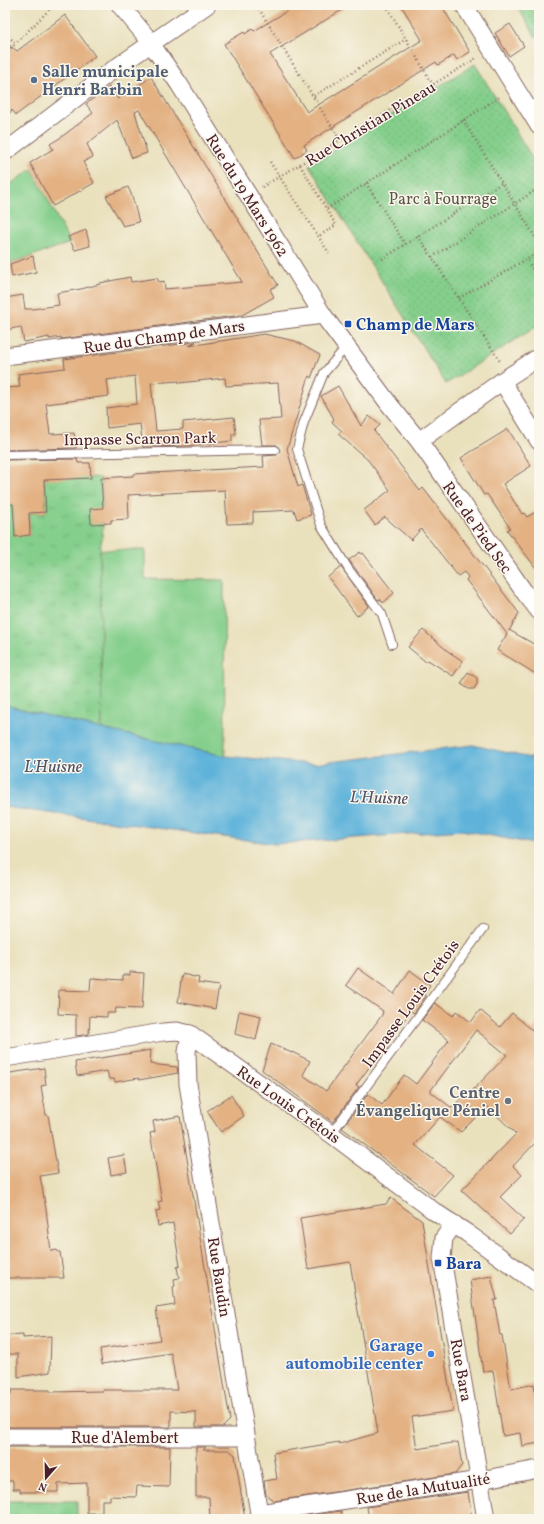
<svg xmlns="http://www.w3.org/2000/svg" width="544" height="1524" font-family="Vollkorn,serif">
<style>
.grass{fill:url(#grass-tufts);stroke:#68775c}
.park{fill:url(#park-dots);stroke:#68775c}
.garden{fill:#85cf8c;stroke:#68775c}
.water{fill:#5eb3da;stroke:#546982}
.building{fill:#e3b182;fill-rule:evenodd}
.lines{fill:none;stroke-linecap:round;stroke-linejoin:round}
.lane-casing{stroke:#82635e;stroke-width:10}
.street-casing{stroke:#82635e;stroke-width:19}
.path{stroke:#82635e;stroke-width:2.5;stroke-dasharray:1 3;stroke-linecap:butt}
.lane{stroke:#fff;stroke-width:8}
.street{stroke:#fff;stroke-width:17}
.service-dot{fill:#5c6f8a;stroke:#fbf7ec;stroke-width:1.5}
.transit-dot{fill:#1a4fb4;stroke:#fbf7ec;stroke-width:1.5}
.worship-dot{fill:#6b7280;stroke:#fbf7ec;stroke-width:1.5}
.shop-dot{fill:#3f7fe0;stroke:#fbf7ec;stroke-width:1.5}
.labels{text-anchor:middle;stroke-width:3;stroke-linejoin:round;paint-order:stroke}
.service-label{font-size:16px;font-weight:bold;fill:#4e5e75;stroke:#fbf7ec;text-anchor:start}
.street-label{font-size:16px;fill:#4a1f2b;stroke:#fbf7ec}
.park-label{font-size:16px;fill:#5c5448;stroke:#fbf7ec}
.transit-label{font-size:16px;font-weight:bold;fill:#164399;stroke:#fbf7ec;text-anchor:start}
.worship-label{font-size:16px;font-weight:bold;fill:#5b616d;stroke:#fbf7ec;text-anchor:end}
.shop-label{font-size:16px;font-weight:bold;fill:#366cbe;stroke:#fbf7ec;text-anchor:end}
.water-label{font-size:17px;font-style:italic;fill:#515368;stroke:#fbf7ec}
</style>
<defs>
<pattern id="grass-tufts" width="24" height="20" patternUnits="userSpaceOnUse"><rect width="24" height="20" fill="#85cf8c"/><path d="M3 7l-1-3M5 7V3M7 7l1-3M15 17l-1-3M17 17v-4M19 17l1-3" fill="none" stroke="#74b179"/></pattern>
<pattern id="park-dots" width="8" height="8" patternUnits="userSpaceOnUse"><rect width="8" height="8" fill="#85cf8c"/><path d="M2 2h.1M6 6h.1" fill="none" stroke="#74b179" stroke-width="1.8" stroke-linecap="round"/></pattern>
</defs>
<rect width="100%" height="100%" fill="#fbf7ec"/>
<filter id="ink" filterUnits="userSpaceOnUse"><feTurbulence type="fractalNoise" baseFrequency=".025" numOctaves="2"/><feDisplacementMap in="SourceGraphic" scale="8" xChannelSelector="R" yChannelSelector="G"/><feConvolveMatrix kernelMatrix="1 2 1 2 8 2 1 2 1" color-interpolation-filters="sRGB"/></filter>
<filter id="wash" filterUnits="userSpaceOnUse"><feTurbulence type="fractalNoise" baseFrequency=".012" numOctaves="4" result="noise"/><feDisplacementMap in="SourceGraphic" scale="16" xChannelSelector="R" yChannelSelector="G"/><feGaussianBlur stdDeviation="0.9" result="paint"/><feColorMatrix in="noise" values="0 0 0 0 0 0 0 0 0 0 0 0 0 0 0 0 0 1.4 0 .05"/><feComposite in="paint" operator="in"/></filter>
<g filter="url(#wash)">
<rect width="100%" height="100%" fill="#e9e0bc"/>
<g class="grass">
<polygon points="91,477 101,478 104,520 100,550 102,729 5,705 5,504 13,504 15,536 30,535 29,513 46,512 44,479"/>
<rect x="5" y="1501" width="72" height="18"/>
</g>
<g class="park">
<polygon points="516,5 539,5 539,10 536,12 539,16 539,35 536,37"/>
<polygon points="475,64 539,169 539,325 446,384 309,165"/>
</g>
<g class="garden">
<polygon points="32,169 70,243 5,265 5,188"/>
<polygon points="100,550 145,550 145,579 224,580 225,756 102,729"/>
</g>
<polygon class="water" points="5,705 102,729 225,756 313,764 473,745 539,760 539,845 462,830 275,844 5,807"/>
<g id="blocks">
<g class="building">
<polygon points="297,5 350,5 270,54 307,112 422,40 401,5 441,5 470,52 457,60 454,55 438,65 436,62 304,145 307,150 295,158 224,44 244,32 245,34 252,29 254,31"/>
<polygon points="65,15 95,56 16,115 12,110 5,119 5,42 17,51"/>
<polygon points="510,24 524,46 509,56 495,33"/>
<polygon points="151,77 278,285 270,289 274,297 242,315 61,339 61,337 49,339 49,337 24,342 21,327 5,330 5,298 23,295 25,309 33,309 59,305 57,293 81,289 100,284 100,283 130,277 131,282 157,278 159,282 164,281 165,289 242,282 139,110 135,112 147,153 132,158 117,120 87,144 93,157 83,162 94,183 53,206 30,163 53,149 50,144 60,138 93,113 86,104 109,87 118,99"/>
<polygon points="128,187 132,196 139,222 123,226 106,196"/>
<polygon points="86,230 90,246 75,250 68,237"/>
<polygon points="33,256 36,272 12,277 10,264"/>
<polygon points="264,334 295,341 320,355 311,378 309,376 287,449 298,487 302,485 311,515 297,519 294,510 253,512 253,523 227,524 225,490 128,495 129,519 111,520 111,523 91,524 90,509 103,508 101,478 133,476 133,474 264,467 263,456 277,455 280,450 277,445 262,445 259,420 281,419 278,383 226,386 225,378 179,383 179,381 151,383 156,431 183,429 183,422 234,417 236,434 232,434 232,441 187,446 143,447 140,424 107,428 106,408 137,404 135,376 107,380 109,396 46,404 50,434 74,433 76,448 5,450 5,388 20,387 18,374 65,368 64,359 196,342 189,346"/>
<polygon points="338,386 361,426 369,416 380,425 374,431 420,491 423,488 519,613 509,631 509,630 539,647 539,676 497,650 507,634 466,580 468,577 464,572 458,576 421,529 411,540 385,517 375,525 364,510 390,490 368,460 338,434 342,431 332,422 334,419 321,396"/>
<polygon points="508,429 531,466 503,484 522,514 524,513 527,517 539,510 539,572 507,530 510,528 487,494 484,495 461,458"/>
<polygon points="77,459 78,463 90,463 91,478 44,480 46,512 29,513 30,535 15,537 13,504 5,504 5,460"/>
<polygon points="360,552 361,554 363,553 394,593 383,603 380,599 378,600 349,560"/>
<polygon points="341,567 369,606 357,616 328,577"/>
<polygon points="423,630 449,652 463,661 453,676 428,660 426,662 408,647"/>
<polygon points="468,672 477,678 477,684 474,689 469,689 461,684"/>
<polygon points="358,968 394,994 410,970 430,985 424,994 426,996 414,1013 411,1011 356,1085 359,1087 333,1122 262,1070 271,1044 292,1053 292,1052 310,1061 303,1075 326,1091 382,1015 383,1011 346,985"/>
<polygon points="130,972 144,973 142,1009 116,1008 115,1013 107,1013 107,1017 90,1016 89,1034 76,1036 76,1015 58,1014 59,990 90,991 91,978 123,980 123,975 130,975"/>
<polygon points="182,974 199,978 198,983 219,986 215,1009 178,1002"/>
<path d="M 435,1003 L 453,1016 L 456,1011 L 471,1022 L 480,1010 L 500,1027 L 512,1013 L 532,1030 L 539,1022 L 539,1139 L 513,1166 L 522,1175 L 500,1197 L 524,1219 L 510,1234 L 462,1190 L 516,1134 L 487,1106 L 461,1132 L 440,1117 L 415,1145 L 453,1175 L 434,1196 L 342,1128 L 368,1094 L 382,1105 L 404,1075 L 416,1084 L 449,1040 L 422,1020 ZM 476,1030 L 507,1055 L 472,1091 L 470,1089 L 452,1108 L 431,1092 L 431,1090 Z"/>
<polygon points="239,1011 261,1016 256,1040 235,1034"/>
<polygon points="151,1050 150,1064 177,1067 178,1073 139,1080 139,1078 115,1082 114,1079 109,1079 107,1071 77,1076 75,1062"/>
<polygon points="44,1068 46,1085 41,1086 46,1115 48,1115 58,1173 40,1176 46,1209 51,1251 57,1250 58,1252 60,1252 64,1278 5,1278 5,1078 10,1077 10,1073"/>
<polygon points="231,1095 244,1116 221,1132 207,1111"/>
<polygon points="180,1116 230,1420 223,1427 196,1427 196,1412 171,1411 171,1427 5,1427 5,1395 11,1395 11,1390 50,1390 50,1392 103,1391 103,1390 177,1390 171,1353 102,1364 100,1349 160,1340 156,1308 175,1305 173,1287 175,1286 174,1279 179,1278 177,1267 180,1266 173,1223 158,1226 156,1211 160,1210 158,1202 162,1201 150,1133 155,1132 153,1121"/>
<polygon points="124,1155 127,1172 111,1175 108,1158"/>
<polygon points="391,1198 422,1221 453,1411 412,1417 417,1449 458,1442 462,1465 455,1474 274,1501 266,1495 264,1481 277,1479 273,1453 339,1442 339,1444 378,1433 350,1262 308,1269 300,1218 386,1204"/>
<polygon points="491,1276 497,1300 494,1300 500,1335 502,1335 511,1389 534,1384 539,1419 539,1443 522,1446 520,1433 503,1436 493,1371 483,1372 470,1280"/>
<polygon points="23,1335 23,1338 51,1336 50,1372 18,1377 18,1354 5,1354 5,1336"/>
<polygon points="5,1447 170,1447 169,1487 137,1486 136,1497 110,1496 110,1500 102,1500 102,1513 87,1513 87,1483 58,1484 58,1492 20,1492 20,1489 13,1489 13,1481 5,1481"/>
<polygon points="196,1447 206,1447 203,1450 229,1450 235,1455 245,1519 210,1519 209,1497 196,1497"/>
<polygon points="468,1492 472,1519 369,1519 367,1507"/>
<polygon points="341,1511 342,1519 300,1519 297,1517"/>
</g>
</g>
</g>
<g filter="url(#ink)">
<use href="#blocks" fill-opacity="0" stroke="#82635e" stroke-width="1"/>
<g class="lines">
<g class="lane-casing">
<g id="lane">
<polyline points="346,347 324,373 304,422 297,449 321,525 349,570 382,614 392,644"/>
<polyline points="5,455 275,450"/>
<polyline points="331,1134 483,929"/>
</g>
</g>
<g class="street-casing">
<g id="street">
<polyline points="120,5 145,35 179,84 323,315 389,404 419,441 525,593 539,611"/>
<polyline points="464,5 539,126"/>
<polyline points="5,152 114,69 207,5"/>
<polyline points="5,356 323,315"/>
<polyline points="502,381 539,441"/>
<polyline points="419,441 502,381 539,357"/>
<polyline points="190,1034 187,1052 188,1084 260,1519"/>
<polyline points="5,1058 163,1032 177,1031 190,1034 331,1134 435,1212 467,1233 539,1285"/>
<polyline points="454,1224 444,1238 442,1258 486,1519"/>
<polyline points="5,1437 246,1437"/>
<polyline points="259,1513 480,1480 539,1469"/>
</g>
</g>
<g class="path">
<polyline points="386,5 433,85"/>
<polyline points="259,9 340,140"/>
<polyline points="5,34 16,43 54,5"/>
<polyline points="5,54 16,43"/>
<polyline points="314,96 406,39"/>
<polyline points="463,120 539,243"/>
<polyline points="270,162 329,253"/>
<polyline points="300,165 336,225 319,236"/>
<polyline points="366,183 405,244"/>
<polyline points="262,187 477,58"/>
<polyline points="327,209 501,96"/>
<polyline points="418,236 501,363"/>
<polyline points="539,252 527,259 539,280"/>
<polyline points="432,257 539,188"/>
<polyline points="382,259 502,183"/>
<polyline points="459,298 527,259"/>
</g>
<use href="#lane" class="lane"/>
<use href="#street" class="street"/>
</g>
</g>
<circle class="service-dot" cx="34" cy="80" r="4"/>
<g class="transit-dot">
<rect x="344" y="320" width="8" height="8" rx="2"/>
<rect x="434" y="1259" width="8" height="8" rx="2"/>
</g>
<circle class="worship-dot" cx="508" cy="1101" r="4"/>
<circle class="shop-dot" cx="431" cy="1354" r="4"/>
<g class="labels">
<g class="service-label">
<text x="42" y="77">Salle municipale<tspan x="42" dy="18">Henri Barbin</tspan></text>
</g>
<g class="street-label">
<text transform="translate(370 123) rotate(-31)" y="6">Rue Christian Pineau</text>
<text transform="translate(248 195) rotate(58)" y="6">Rue du 19 Mars 1962</text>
<text transform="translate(164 336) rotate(-8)" y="6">Rue du Champ de Mars</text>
<text transform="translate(140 438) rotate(-1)" y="6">Impasse Scarron Park</text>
<text transform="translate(478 527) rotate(55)" y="6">Rue de Pied Sec</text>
<text transform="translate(410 1003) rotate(-54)" y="6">Impasse Louis Crétois</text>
<text transform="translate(289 1104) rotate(35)" y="6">Rue Louis Crétois</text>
<text transform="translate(220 1277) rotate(81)" y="6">Rue Baudin</text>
<text transform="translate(462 1370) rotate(80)" y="6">Rue Bara</text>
<text x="125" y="1443">Rue d'Alembert</text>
<text transform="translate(423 1488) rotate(-9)" y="6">Rue de la Mutualité</text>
</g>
<g class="park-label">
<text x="443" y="204">Parc à Fourrage</text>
</g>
<g class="transit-label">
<text x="356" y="330">Champ de Mars</text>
<text x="446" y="1269">Bara</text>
</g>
<g class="worship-label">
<text x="500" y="1098">Centre<tspan x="500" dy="18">Évangelique Péniel</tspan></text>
</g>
<g class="shop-label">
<text x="423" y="1351">Garage<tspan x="423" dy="18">automobile center</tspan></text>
</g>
<g class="water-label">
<text x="53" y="772">L'Huisne</text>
<text transform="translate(379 797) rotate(2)" y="6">L'Huisne</text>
</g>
</g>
<rect width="544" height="1524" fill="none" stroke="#fbf7ec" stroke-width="20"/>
<g transform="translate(46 1478) rotate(200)" stroke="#fbf7ec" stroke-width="3" paint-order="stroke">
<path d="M0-3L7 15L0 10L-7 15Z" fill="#4a1f2b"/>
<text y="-6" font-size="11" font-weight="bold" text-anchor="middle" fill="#4a1f2b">N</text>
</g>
</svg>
